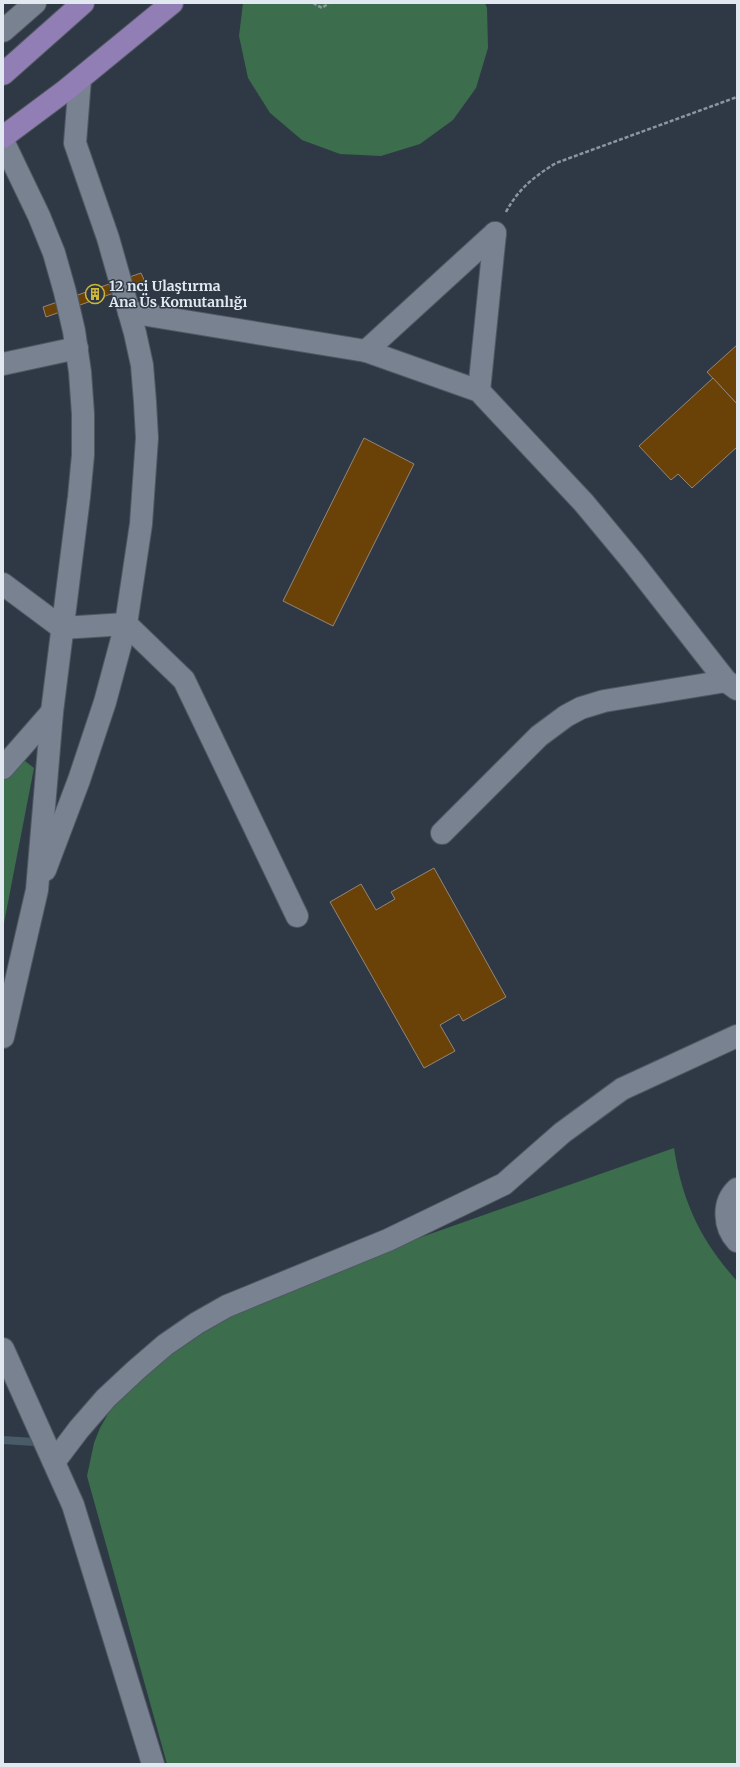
<svg xmlns="http://www.w3.org/2000/svg" width="740" height="1767" font-family="Merriweather,serif">
<style>
.green{fill:#3c6d4d}
.lines{fill:none;stroke-linecap:round;stroke-linejoin:round}
.stream{stroke:#495a68;stroke-width:8}
.building{fill:#6a4207;stroke:#938678}
.minor-casing{stroke:#505862;stroke-width:24}
.major-casing{stroke:#505862;stroke-width:24}
.path{stroke:#8d959f;stroke-width:2.5;stroke-dasharray:4 2;stroke-linecap:butt}
.minor{stroke:#788291;stroke-width:22}
.major{stroke:#917eb4;stroke-width:22}
.labels{text-anchor:middle;stroke-width:3;stroke-linejoin:round;paint-order:stroke}
.poi-label{font-size:14px;font-weight:bold;fill:#e2e8f0;stroke:#2f3945;text-anchor:start}
</style>
<rect width="100%" height="100%" fill="#2f3945"/>
<g class="green">
<polygon points="243,3 485,3 487,8 488,48 476,88 453,120 420,144 381,156 340,154 302,140 270,113 248,78 239,36"/>
<polygon points="25,761 34,768 3,928 3,774 14,763"/>
<path d="M 674,1148 C 682,1201 701,1241 737,1281 L 737,1764 L 167,1764 L 87,1476 L 94,1443 L 100,1428 L 112,1407 L 152,1367 L 205,1328 L 345,1264 Z"/>
</g>
<g class="lines">
<polyline class="stream" points="3,1440 34,1442"/>
</g>
<g class="building">
<polygon points="141,273 145,282 46,317 43,307"/>
<polygon points="737,345 737,404 707,372"/>
<polygon points="713,378 737,404 737,447 692,488 678,474 671,480 639,446"/>
<polygon points="364,438 414,464 333,626 283,601"/>
<polygon points="434,868 506,997 463,1021 459,1014 440,1025 455,1051 424,1068 330,902 361,884 376,910 395,899 391,892"/>
</g>
<g class="lines">
<g class="minor-casing">
<g id="minor">
<polyline points="3,31 35,3"/>
<polyline points="3,141 39,216 54,253 65,292 74,331 80,372 83,414 83,455 79,497 52,712 37,890 3,1037"/>
<polyline points="129,312 366,351 479,391 584,503 633,562 726,681 737,689"/>
<polyline points="366,351 495,233"/>
<polyline points="3,364 77,348"/>
<polyline points="479,391 495,233"/>
<polyline points="3,584 62,628 126,624 184,680 297,916"/>
<polyline points="3,768 52,712"/>
<polyline points="442,833 539,736 566,716 581,708 604,701 726,681"/>
<polyline points="45,870 79,780 105,702 126,624 141,524 147,438 145,402 142,365 135,333 108,238 75,143 80,79"/>
<path d="M 737,1189 C 722,1203 724,1227 737,1241"/>
<polyline points="3,1349 73,1505 153,1764"/>
<polyline points="54,1462 79,1429 106,1398 136,1370 165,1345 197,1323 227,1306 388,1240 504,1184 562,1133 622,1089 737,1036"/>
</g>
</g>
<g class="major-casing">
<g id="major">
<polyline points="3,74 83,3"/>
<polyline points="3,137 66,90 172,3"/>
</g>
</g>
<g class="path">
<polyline points="313,3 322,8 329,3"/>
<path d="M 506,212 C 518,189 535,176 556,163 L 737,97"/>
</g>
<use href="#minor" class="minor"/>
<use href="#major" class="major"/>
</g>
<defs>
<g id="building-ring" transform="scale(1)"><circle r="9.5" fill="#2f3945" stroke="#ceb838" stroke-width="1.5"/><path d="M-4-6H4V6H1V3H-1V6H-4ZM-2.5-4.3h1.7v1.8h-1.7ZM.8-4.3h1.7v1.8H.8ZM-2.5-1h1.7V.8h-1.7ZM.8-1h1.7V.8H.8Z" fill="#ceb838"/></g>
</defs>
<g fill-rule="evenodd">
<use href="#building-ring" x="95" y="294"/>
</g>
<g class="labels">
<g class="poi-label">
<text x="109" y="291">12 nci Ulaştırma<tspan x="109" dy="16">Ana Üs Komutanlığı</tspan></text>
</g>
</g>
<rect width="740" height="1767" fill="none" stroke="#e2e8f0" stroke-width="8"/>
</svg>
